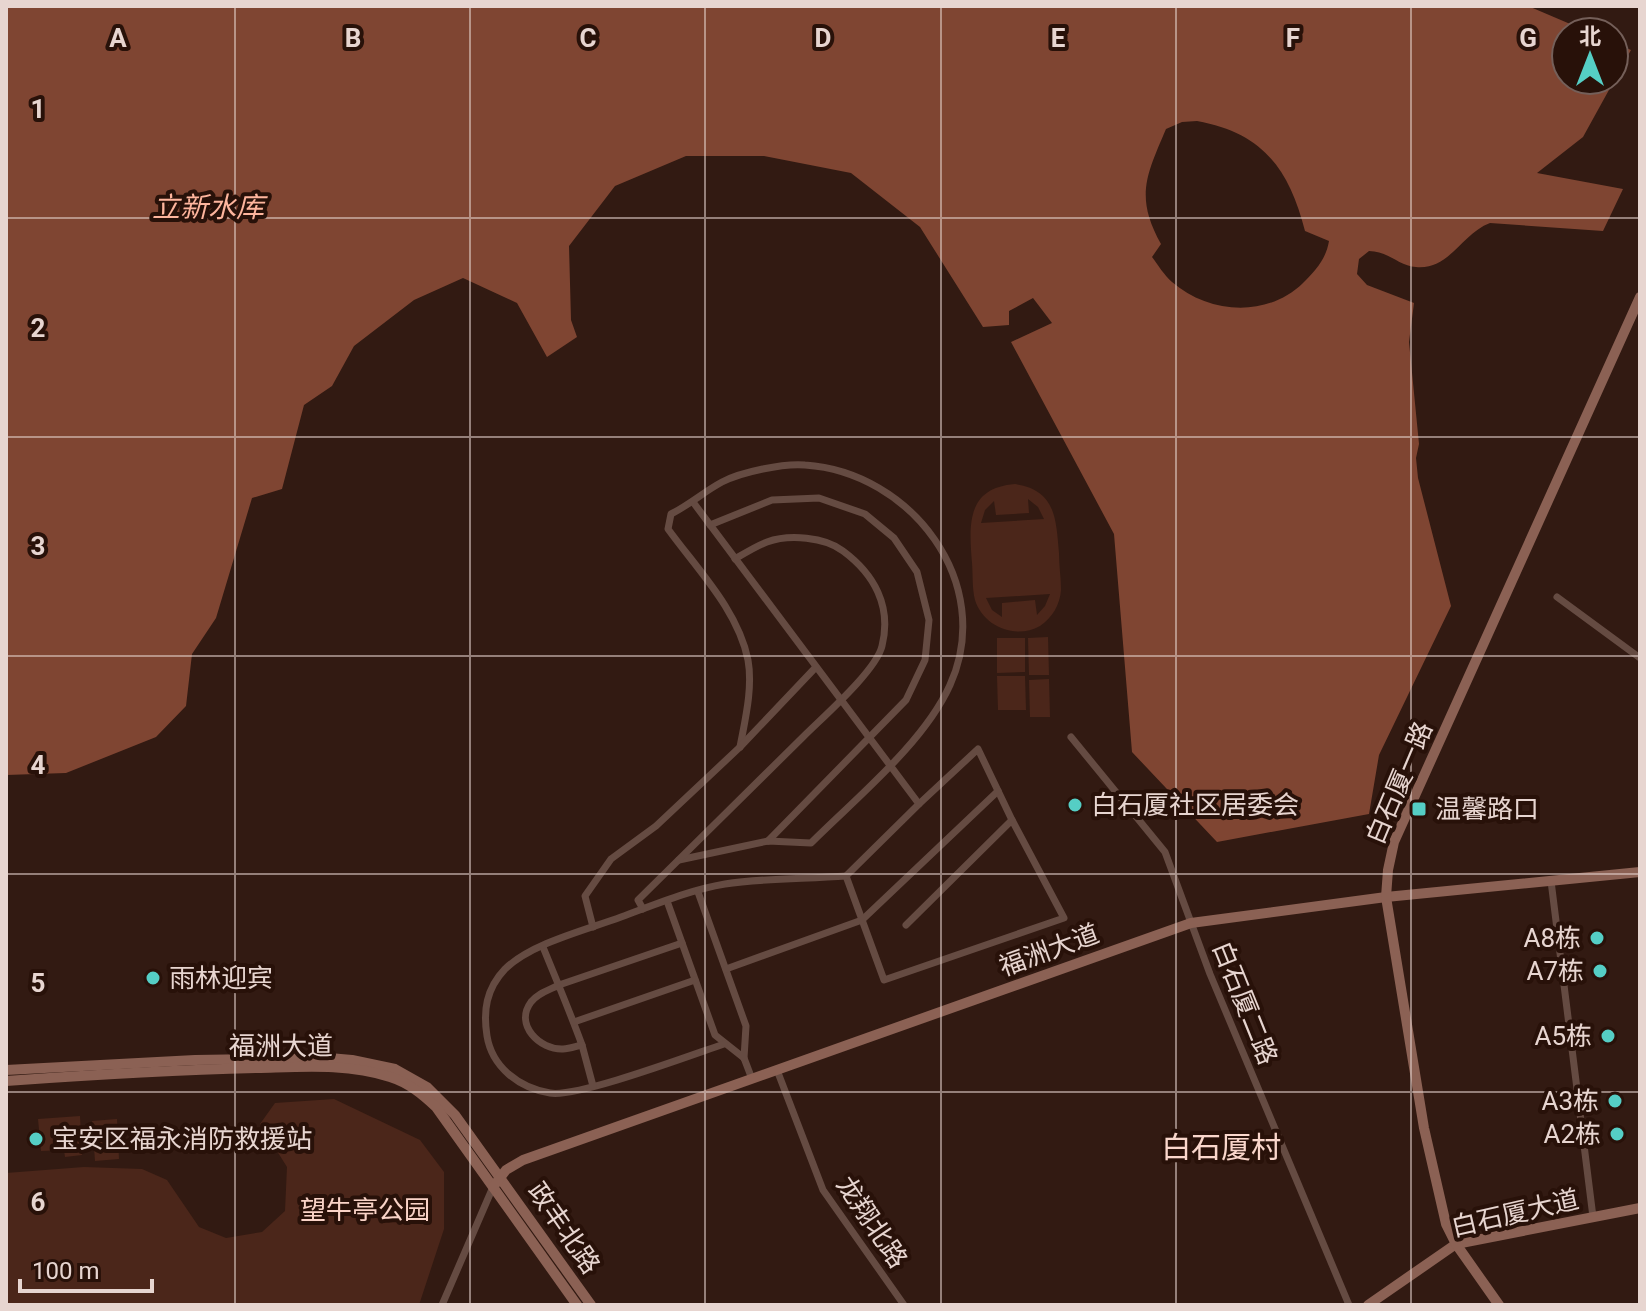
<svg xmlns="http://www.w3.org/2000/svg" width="1646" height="1311" font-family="Roboto,'Noto Sans SC',sans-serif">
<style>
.green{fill:#4b261a;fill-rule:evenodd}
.water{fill:#7f4532;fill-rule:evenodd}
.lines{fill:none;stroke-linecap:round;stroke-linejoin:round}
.street{stroke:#654b42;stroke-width:7}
.secondary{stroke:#8b6154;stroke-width:10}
.grid{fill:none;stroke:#e7d5d0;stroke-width:2;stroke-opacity:0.55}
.poi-dot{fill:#55cec5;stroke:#281109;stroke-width:3}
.labels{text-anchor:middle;stroke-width:8;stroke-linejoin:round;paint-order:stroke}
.street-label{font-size:26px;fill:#e7d5d0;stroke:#281109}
.poi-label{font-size:26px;fill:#e7d5d0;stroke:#281109;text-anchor:end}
.park-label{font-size:26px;fill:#f9d3c7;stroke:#281109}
.water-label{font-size:28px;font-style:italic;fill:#feb59d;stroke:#281109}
.quarter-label{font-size:30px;fill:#f9d6cb;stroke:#281109}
.grid-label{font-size:26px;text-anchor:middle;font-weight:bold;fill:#e7d5d0;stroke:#281109;stroke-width:8;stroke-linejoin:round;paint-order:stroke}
</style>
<rect width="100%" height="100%" fill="#321a12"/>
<g class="green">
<path d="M 1015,484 C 1056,490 1056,519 1059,553 C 1059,566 1061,578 1061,590 C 1060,605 1052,618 1040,626 C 1015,640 983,626 975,600 C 972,588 973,575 972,563 C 969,525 966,488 1015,484 ZM 1028,499 L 1038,507 L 1044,519 L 981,523 L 985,510 L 994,501 L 996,515 L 1029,513 ZM 1050,594 L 1045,606 L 1037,615 L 1035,600 L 1002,603 L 1002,617 L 992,610 L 986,598 Z"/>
<polygon points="1048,637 1049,675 1029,675 1028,638"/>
<polygon points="997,638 1025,638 1025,672 997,673"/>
<polygon points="997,676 1025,676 1026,710 998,710"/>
<polygon points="1049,679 1050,717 1030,717 1029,680"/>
<polygon points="334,1099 420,1140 444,1172 444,1229 419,1305 6,1305 6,1173 84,1167 142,1169 167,1180 199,1227 226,1238 262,1232 285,1211 287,1167 260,1124 275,1103"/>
<polygon points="80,1116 82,1155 65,1157 64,1150 41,1151 38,1119"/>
<polygon points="117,1119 119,1159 95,1161 92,1121"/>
</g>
<path class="water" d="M 6,6 L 1528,6 L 1589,32 L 1566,32 L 1566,80 L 1614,80 L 1614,43 L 1631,50 L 1583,137 L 1537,173 L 1623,189 L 1603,231 L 1490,223 C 1461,234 1450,270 1416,267 C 1399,266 1388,251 1369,251 L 1359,259 L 1357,274 L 1367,285 L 1414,303 L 1409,342 L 1419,444 L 1416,458 L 1418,478 L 1451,606 L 1379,755 L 1369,814 L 1217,842 L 1132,752 L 1114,534 L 1011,342 L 1052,323 L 1033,298 L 1009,311 L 1009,325 L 983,327 L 920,227 L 851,173 L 764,156 L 686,156 L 615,186 L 569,246 L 571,320 L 577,337 L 547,357 L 517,303 L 463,278 L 414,300 L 354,346 L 332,386 L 304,405 L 282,489 L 252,498 L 216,618 L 192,654 L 186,706 L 156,737 L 66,773 L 6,775 ZM 1197,121 C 1263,133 1289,169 1305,231 L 1329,241 C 1326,259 1316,270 1303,283 C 1267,318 1209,314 1172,282 C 1164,275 1158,265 1152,257 L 1161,244 C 1135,197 1146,176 1166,129 L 1182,122 Z"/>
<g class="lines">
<g class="street">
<polyline points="693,502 919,804 846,876 884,980 1064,918 1012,820 906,925"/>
<polyline points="710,525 772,500 819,498 865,514 894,538 917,572 929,620 925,660 906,700 768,841"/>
<polyline points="1557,597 1640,658"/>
<polyline points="1071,737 1165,852 1210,974 1349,1305"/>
<polyline points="919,804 978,749 1012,820"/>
<path d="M 679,860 L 768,841 L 811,843 C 856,798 924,743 950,685 C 996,583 911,472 805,465 C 784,463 741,472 722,482 C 705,491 689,505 671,514 L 668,529 C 697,569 738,610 748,660 C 753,688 745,720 740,747"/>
<polyline points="1551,881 1593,1217"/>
<polyline points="698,892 746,1026 744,1058"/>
<polyline points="667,901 715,1035 744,1058 752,1079"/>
<path d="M 643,909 L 638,900 C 693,846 748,791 803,737 C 823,717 876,671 882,646 C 892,606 874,574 843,551 C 825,537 789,534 767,542 C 756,546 745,553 735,559"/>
<polyline points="593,927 585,896 611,859 656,826 740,747 816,667"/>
<path d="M 543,947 C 556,979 570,1012 582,1045 C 577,1046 569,1049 563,1049 C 540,1050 514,1025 531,1002 C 538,993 549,990 559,985 L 682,943"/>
<polyline points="726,969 862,920 998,791"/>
<polyline points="574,1022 695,980"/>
<path d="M 724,1044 C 691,1055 577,1098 550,1093 C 519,1088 492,1067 487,1036 C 483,1011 486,989 505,969 C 532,943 586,930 621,917 C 654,905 689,890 725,884 C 764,878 806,879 846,876"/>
<polyline points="582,1045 593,1086"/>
<polyline points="777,1070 823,1190 904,1305"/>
<polyline points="442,1305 493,1187"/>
</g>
<g class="secondary">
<polyline points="6,1070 195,1060 329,1058 352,1060 395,1069 427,1087 455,1115 591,1305"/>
<path d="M 6,1081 C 90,1075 173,1070 257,1068 C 301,1067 347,1063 390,1077 C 409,1083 422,1094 436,1107 L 577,1305"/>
<polyline points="493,1187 506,1170 523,1160 1191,923 1386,897 1640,872"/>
<polyline points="1368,1305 1456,1244 1640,1208"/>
<polyline points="1499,1305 1456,1244 1446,1224 1424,1128 1386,897 1388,870 1394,842 1640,297"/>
</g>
</g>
<path class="grid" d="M 235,6 L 235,1305M 470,6 L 470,1305M 705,6 L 705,1305M 941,6 L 941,1305M 1176,6 L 1176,1305M 1411,6 L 1411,1305M 6,218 L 1640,218M 6,437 L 1640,437M 6,656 L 1640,656M 6,874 L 1640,874M 6,1092 L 1640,1092"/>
<g class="poi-dot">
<circle cx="1075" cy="805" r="8"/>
<rect x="1411" y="801" width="16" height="16" rx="4"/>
<circle cx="1597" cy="938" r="8"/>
<circle cx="1600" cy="971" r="8"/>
<circle cx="153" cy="978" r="8"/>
<circle cx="1608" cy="1036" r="8"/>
<circle cx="1615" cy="1101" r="8"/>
<circle cx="1617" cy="1134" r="8"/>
<circle cx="36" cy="1139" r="8"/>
</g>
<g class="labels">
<g class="street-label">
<text transform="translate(1399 783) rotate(-67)" y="9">白石厦一路</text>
<text transform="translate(1049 950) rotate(-20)" y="9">福洲大道</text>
<text transform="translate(1245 1003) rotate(68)" y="9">白石厦二路</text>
<text x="281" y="1055">福洲大道</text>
<text transform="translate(1515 1213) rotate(-13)" y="9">白石厦大道</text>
<text transform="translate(872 1222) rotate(56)" y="9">龙翔北路</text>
<text transform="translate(564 1228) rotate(55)" y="9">政丰北路</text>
</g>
<g class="poi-label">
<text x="1091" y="814" text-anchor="start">白石厦社区居委会</text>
<text x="1435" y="818" text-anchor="start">温馨路口</text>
<text x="1581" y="947">A8栋</text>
<text x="1584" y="980">A7栋</text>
<text x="169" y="987" text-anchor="start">雨林迎宾</text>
<text x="1592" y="1045">A5栋</text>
<text x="1599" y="1110">A3栋</text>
<text x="1601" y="1143">A2栋</text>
<text x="52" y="1148" text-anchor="start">宝安区福永消防救援站</text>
</g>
<g class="park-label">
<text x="365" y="1219">望牛亭公园</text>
</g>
<g class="water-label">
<text x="208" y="217">立新水库</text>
</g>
<g class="quarter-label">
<text x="1221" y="1158">白石厦村</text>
</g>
</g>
<g class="grid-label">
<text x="118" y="47">A</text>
<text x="353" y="47">B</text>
<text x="588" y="47">C</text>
<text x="823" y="47">D</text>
<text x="1058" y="47">E</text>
<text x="1293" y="47">F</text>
<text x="1528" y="47">G</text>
<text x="38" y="118">1</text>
<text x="38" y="337">2</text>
<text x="38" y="555">3</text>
<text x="38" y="774">4</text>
<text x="38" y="992">5</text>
<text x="38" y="1211">6</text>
</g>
<rect width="1646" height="1311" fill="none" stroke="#e7d5d0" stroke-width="16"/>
<g transform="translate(1590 56)"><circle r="38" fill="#281109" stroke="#745f59" stroke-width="2"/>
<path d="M0-6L14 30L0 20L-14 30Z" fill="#55cec5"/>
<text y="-12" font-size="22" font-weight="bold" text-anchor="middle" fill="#e7d5d0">北</text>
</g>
<path d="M20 1279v12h132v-12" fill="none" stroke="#e7d5d0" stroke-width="4"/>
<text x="32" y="1279" font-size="24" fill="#e7d5d0" stroke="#281109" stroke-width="6" paint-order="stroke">100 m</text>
</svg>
